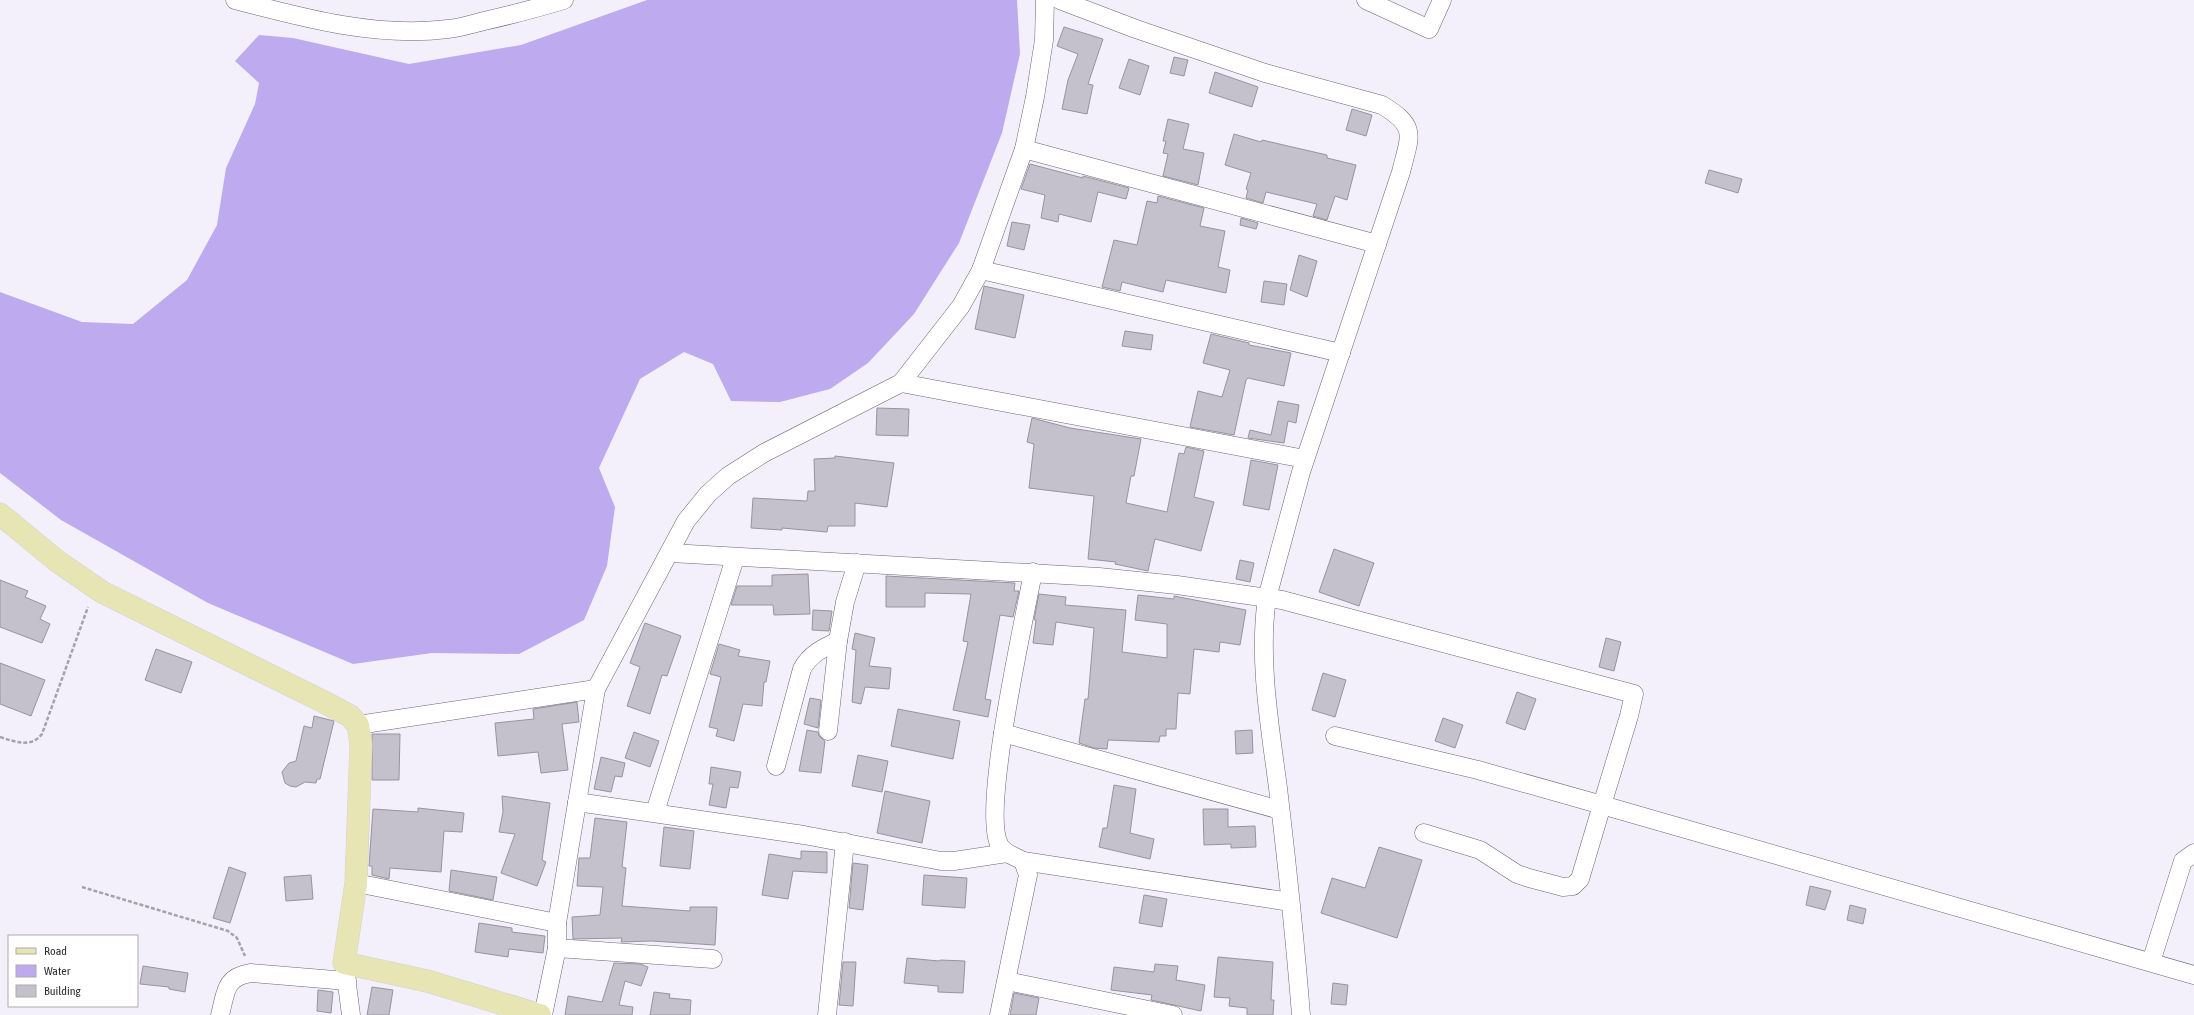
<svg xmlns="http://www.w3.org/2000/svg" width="2194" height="1015" font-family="'Asap Condensed',sans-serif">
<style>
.water{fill:#beaaee}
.building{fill:#c4c1cc;stroke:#96949f}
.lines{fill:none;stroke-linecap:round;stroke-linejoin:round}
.minor-casing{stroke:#6a6772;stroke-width:19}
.major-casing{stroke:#d1d1d2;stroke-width:23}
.path{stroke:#a4a2ab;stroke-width:2.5;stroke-dasharray:4 2;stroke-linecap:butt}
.minor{stroke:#fff;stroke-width:18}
.major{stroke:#e8e5b5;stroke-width:22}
</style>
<rect width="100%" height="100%" fill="#f3f0fc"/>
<polygon class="water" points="647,0 1017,0 1020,54 1002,133 959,243 914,314 868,363 830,389 780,402 731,401 713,364 684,352 640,379 599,468 615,507 607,566 584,620 519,654 432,653 353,664 208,603 61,520 0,473 0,292 82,322 133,324 187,280 217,225 226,168 255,104 259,83 235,61 259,35 293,38 409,64 521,45"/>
<g class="building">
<polygon points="1064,27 1103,39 1088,84 1093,85 1087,114 1062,109 1068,80 1078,54 1057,46"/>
<polygon points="1174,57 1188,60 1184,76 1170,73"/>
<polygon points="1129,59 1149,66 1140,95 1119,88"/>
<polygon points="1215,72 1258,87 1252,107 1209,93"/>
<polygon points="1352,109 1372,115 1366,136 1346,130"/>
<polygon points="1168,119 1189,124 1183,149 1204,153 1198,185 1163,176 1168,154 1163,153 1166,141 1163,141"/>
<polygon points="1234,134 1261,142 1262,140 1327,155 1327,158 1356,165 1347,200 1335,196 1327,220 1313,216 1317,204 1266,192 1263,203 1246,198 1248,190 1246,189 1251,173 1225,165"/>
<polygon points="1030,164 1083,178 1083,176 1129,188 1126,199 1098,192 1091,222 1059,214 1058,222 1041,218 1045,195 1021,189"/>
<polygon points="1709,170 1742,179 1738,193 1705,183"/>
<polygon points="1158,196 1204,208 1200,226 1225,231 1218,267 1230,270 1226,293 1166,280 1163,292 1122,282 1120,291 1102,287 1114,240 1137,245 1147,201 1157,203"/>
<polygon points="1241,218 1258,223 1256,229 1240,225"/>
<polygon points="1012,222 1030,225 1024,250 1007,246"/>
<polygon points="1299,255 1317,261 1307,297 1290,290"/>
<polygon points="1264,281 1287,284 1284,305 1261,302"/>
<polygon points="984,286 1024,295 1015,338 975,329"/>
<polygon points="1125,331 1153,335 1151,350 1122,346"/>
<polygon points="1211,334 1249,343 1249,345 1291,353 1284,386 1248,378 1246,380 1234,435 1190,427 1198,391 1222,397 1230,370 1203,363"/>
<polygon points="1278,401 1299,405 1296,423 1288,421 1284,443 1248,438 1250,430 1271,435"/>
<polygon points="877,408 909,409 908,436 876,435"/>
<polygon points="1032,418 1070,428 1141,439 1134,476 1131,476 1126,503 1167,512 1179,453 1184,454 1186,447 1204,451 1194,497 1214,502 1201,551 1155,539 1148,571 1115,564 1116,562 1088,559 1094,496 1029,488 1034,444 1027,442"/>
<polygon points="835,456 894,463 887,507 855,503 855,526 828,526 827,532 782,528 782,530 751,528 753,498 807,501 808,491 815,491 814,459 835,458"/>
<polygon points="1251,460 1278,465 1269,510 1243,505"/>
<polygon points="1334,549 1374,563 1359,606 1319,592"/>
<polygon points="1240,560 1254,563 1250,582 1236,579"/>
<polygon points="808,574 810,614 774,615 773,605 731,605 737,586 772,586 772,575"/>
<polygon points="886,576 1015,583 1014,591 1019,591 1013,617 1000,615 985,699 991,700 988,717 953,710 968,642 963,641 971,594 925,593 925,607 886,607"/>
<polygon points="0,580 28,591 25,597 46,606 40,619 50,624 42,643 0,627"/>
<polygon points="1039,594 1066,597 1065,605 1126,610 1122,652 1167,658 1167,624 1135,620 1138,595 1174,599 1174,596 1246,610 1240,645 1220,642 1219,652 1194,649 1190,694 1178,693 1176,729 1166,729 1166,736 1160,736 1159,742 1108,740 1107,749 1094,748 1079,743 1085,699 1088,699 1094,628 1056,622 1053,645 1033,643 1036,620 1034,620"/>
<polygon points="813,610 832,611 829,631 812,630"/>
<polygon points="645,623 681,636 667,676 662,675 650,714 627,706 640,667 630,663"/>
<polygon points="855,633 875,638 869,666 891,668 889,689 865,687 861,704 852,702 856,650 852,649"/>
<polygon points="1606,638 1621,642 1614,671 1599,667"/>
<polygon points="719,644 740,650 738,656 770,661 766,682 764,682 762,706 743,704 734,741 716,736 718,729 709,727 721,677 710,674"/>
<polygon points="156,649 192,662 181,693 145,680"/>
<polygon points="0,663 45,680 31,716 0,704"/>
<polygon points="1323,673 1346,680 1335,717 1312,710"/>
<polygon points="1517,692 1536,699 1525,730 1506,723"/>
<polygon points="810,698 821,700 818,728 804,724"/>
<polygon points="577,702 579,722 562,724 568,770 541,773 538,752 498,756 495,723 534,719 533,709"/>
<polygon points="898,709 960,721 953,759 891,746"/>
<polygon points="314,716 334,721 320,779 317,779 316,783 305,782 296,787 290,786 285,783 282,772 289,763 296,761 304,726 312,728"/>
<polygon points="1443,718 1463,725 1455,748 1435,741"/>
<polygon points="807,730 818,732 819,736 825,741 821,773 799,771"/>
<polygon points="1252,730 1253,753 1236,754 1235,731"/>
<polygon points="634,732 659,741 650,767 625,758"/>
<polygon points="372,734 400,734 399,780 372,780"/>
<polygon points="858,755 888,761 882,792 852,786"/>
<polygon points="601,757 625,763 622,777 615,776 611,792 594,789"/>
<polygon points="711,767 741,772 738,788 730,787 726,808 709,805 713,784 709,784"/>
<polygon points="1114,785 1136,789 1130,833 1154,839 1150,859 1099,847 1103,828 1107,828"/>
<polygon points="885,791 930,801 922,843 877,833"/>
<polygon points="502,796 550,803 542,860 546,862 537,886 501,873 515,834 499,832 503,812"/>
<polygon points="418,808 464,813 462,832 444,831 441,872 390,868 389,879 372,875 372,866 369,866 373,809 418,812"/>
<polygon points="1203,809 1228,809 1228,827 1255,826 1256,847 1231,848 1231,844 1204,845"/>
<polygon points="595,818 627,822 622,867 626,868 622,906 690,911 690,907 717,907 715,945 651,941 621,942 622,938 573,939 572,917 600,915 603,887 577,886 579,858 590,858"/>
<polygon points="664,827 694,831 690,869 660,866"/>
<polygon points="1379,847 1422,860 1397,938 1321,913 1332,878 1365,888"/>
<polygon points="801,851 827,852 827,873 793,871 788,899 762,895 769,854 801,859"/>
<polygon points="853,863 868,865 863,910 849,908"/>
<polygon points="229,867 246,873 230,923 213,918"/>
<polygon points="451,870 497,877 493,900 449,891"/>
<polygon points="311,875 313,899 286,901 284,877"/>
<polygon points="924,875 967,878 965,908 922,905"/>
<polygon points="1810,886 1831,891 1825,910 1806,905"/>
<polygon points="1144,895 1167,899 1162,927 1139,923"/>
<polygon points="1850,905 1866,909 1863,924 1847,920"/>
<polygon points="479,923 512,928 512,932 545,936 543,953 509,949 508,957 475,952"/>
<polygon points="1218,957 1273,962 1271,1000 1274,1000 1273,1015 1247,1015 1247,1008 1229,1006 1230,998 1214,997"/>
<polygon points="907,958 939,961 940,960 965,961 963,993 938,992 938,986 904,983"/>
<polygon points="843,962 856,962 853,1006 839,1005"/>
<polygon points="614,963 640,964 648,967 641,986 625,981 619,1005 633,1007 632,1015 565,1015 568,996 602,1002"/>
<polygon points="1155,964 1178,966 1176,980 1205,985 1201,1011 1151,1000 1152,995 1111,990 1114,967 1154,972"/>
<polygon points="143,966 188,973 185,992 169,989 169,987 140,984"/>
<polygon points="1333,983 1348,985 1346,1005 1331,1004"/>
<polygon points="372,987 393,990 389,1015 367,1015"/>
<polygon points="318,990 333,992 331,1013 317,1011"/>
<polygon points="654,992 670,994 669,998 691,1000 690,1015 650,1015"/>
<polygon points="1014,993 1039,998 1036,1015 1010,1015"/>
</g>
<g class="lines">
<g class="minor-casing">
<g id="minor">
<path d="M 235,0 C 303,18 377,38 448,29 C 460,28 472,24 484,21 C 511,15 537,8 564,0"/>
<path d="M 1060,0 L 1136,29 L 1265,73 L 1382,105 C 1418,127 1410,135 1401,172 L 1301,472 L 1267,598 C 1258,659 1270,727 1278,788 C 1287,864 1295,939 1301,1015"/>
<polyline points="1366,0 1429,29 1442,0"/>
<polyline points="1024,149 1377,244"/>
<polyline points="981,270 1341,353"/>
<polyline points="901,383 1305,459"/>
<polyline points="671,553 1099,577 1177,585 1282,600 1634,694 1629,716 1602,805 1478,770 1335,736"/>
<polyline points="358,725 596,689"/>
<polyline points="828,731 838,641 845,602 857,563"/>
<polyline points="1003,733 1280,810"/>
<path d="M 776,766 L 802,669 C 810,654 823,648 838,641"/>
<polyline points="577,802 804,835 941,861 954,861 1007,853"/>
<polyline points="655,812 735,558"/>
<polyline points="1424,833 1480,850 1517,874 1529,878 1563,887 1573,886 1580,879 1602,805 2194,975"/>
<polyline points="1023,861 1290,902"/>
<polyline points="356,883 557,923"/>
<polyline points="557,948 713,959"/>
<polyline points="2151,962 2183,861 2194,853"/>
<polyline points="345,969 351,1015"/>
<polyline points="1007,981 1173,1015"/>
<path d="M 220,1015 C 226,993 224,977 251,973 L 347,981"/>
<polyline points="543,1015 557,948 557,923 596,689 686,521 708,494 728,476 764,453 901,383 961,306 981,270 1024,149 1035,97 1044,40 1045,0"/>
<polyline points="827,1015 845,842"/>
<path d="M 999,1015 L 1028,875 L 1023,861 C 1015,856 1005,854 1000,846 C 980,814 1025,617 1033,572"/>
</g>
</g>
<g class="major-casing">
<polyline id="major" points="0,514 57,561 102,592 324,702 350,716 358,725 361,744 356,883 344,963 427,981 540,1015"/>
</g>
<g class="path">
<path d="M 0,737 C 16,742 31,748 42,734 L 88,607"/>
<polyline points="82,887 228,931 237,938 245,956"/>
</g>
<use href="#minor" class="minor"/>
<use href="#major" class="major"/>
</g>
<rect x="8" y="935" width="130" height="72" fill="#ffffff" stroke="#acabad"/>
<rect x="16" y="948" width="20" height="6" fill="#e8e5b5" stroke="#acabad"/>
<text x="44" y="955" font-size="12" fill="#2f2d32">Road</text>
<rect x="16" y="965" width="20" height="12" fill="#beaaee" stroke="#acabad"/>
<text x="44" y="975" font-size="12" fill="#2f2d32">Water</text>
<rect x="16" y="985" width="20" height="12" fill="#c4c1cc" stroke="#acabad"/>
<text x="44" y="995" font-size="12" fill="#2f2d32">Building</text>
</svg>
